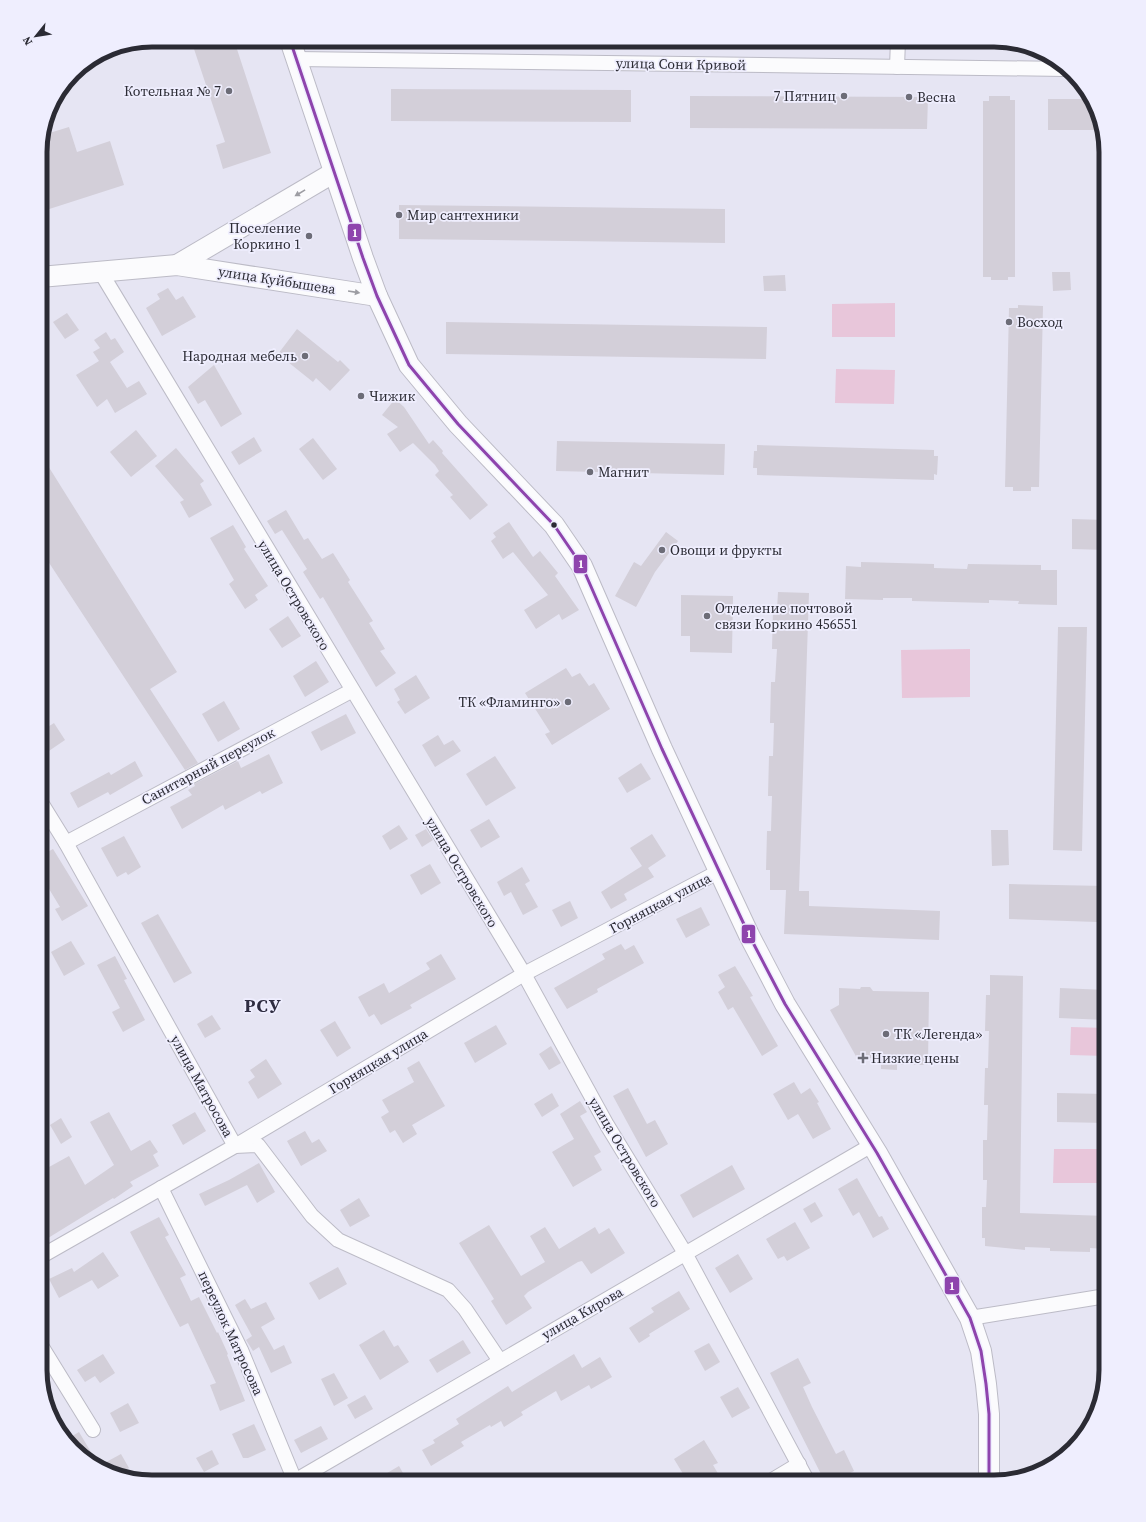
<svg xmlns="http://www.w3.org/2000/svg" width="1146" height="1522" font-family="'Source Serif 4',serif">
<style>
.green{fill:#e8c6da}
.building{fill:#d3cfd9}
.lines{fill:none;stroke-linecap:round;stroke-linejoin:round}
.street-casing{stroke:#bcbbc6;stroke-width:16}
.secondary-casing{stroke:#bcbbc6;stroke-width:22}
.street{stroke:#fbfbfd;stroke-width:14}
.secondary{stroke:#fbfbfd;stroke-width:20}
.bus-1-casing{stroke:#efeefe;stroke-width:6}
.bus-1{stroke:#8e44ad;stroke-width:3}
.oneway{fill:#9d9da3}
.poi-dot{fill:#6c6c77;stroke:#efeefe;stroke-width:1.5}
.bus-dot{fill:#2b2b34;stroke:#efeefe;stroke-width:1.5}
.labels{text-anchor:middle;stroke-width:3.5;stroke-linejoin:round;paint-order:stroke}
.street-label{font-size:14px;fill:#2b2b34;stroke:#efeefe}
.poi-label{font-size:14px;fill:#2b2b34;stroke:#efeefe;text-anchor:start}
.district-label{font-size:18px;font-weight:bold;letter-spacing:1px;fill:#2f2d41;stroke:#efeefe}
.rim{fill:none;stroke:#2b2b34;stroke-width:5}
.line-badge{stroke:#efeefe;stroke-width:1.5}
.badge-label{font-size:11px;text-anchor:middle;font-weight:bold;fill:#fff}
</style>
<rect width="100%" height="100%" fill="#e6e5f3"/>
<g class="green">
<polygon points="895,303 895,337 832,337 832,304"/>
<polygon points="836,369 895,370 894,404 835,403"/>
<polygon points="970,649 970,697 902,698 901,650"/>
<polygon points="1071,1027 1106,1028 1106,1056 1070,1055"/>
<polygon points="1054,1149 1106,1149 1106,1183 1053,1183"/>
</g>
<g class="building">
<polygon points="191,40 234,40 271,153 223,169 216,145 225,142"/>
<polygon points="391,89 631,90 631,122 391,121"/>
<polygon points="690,96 928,97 927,129 690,128"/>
<polygon points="989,96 1010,96 1010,100 1015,100 1015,277 1008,277 1008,280 991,280 991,277 983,277 983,101 989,101"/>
<polygon points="1048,99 1090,99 1099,130 1048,130"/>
<polygon points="69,127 77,152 110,141 124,185 40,212 40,163 47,161 41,142 43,135"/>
<polygon points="399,205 725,209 725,243 399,239"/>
<polygon points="1052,272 1070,272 1071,290 1053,291"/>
<polygon points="785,275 786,291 764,291 763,276"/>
<polygon points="168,288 176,300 183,296 196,317 162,336 146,308 160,299 157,294"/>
<polygon points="1018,305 1043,306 1039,487 1031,487 1031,491 1013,491 1013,487 1005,487 1009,308 1018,308"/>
<polygon points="67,313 79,330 65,339 53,322"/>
<polygon points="446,322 767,327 766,359 446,354"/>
<polygon points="297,329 338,362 340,360 350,370 330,391 316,378 313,382 278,354"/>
<polygon points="106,332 111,340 115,338 124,352 110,362 127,388 139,381 147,394 115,413 107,399 97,407 76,375 99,361 93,352 100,348 94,340"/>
<polygon points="214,365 242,414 221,427 205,400 198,404 188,387"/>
<polygon points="395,399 404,407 429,444 433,440 443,451 442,453 488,505 470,520 450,497 453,495 435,475 439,471 435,465 413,443 400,452 387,434 398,427 382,415"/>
<polygon points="136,430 157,456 131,477 110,452"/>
<polygon points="254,437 262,451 239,465 231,452"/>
<polygon points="313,438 337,469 323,480 299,449"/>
<polygon points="557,441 725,444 724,475 556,471"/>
<polygon points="757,445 934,450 934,456 938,456 937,475 934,474 934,480 757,475 757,468 753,468 754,451 757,451"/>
<polygon points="176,448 204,481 200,484 212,505 189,518 180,502 184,500 155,466"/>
<polygon points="40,453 177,672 150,689 198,763 185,770 40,549"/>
<polygon points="286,510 304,540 308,538 322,559 333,553 350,580 348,582 373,621 369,623 385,649 380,651 396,673 376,687 323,597 320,599 303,572 307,569 282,530 275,534 267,521"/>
<polygon points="1072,519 1106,520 1106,550 1072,549"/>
<polygon points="509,522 533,557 540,551 558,573 555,576 579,610 562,620 559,614 536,629 524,610 548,595 513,552 503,559 491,541 496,537 493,533"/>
<polygon points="233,525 246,547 244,549 268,586 255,595 258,600 245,609 229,584 234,580 210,538"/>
<polygon points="666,532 678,541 655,572 636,607 615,596 634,562 641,566"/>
<polygon points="861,562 934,564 934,568 967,569 968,564 1041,565 1041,570 1057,570 1057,605 1018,604 1019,601 989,600 989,603 912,601 912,598 883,598 883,600 845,599 846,566 861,567"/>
<polygon points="778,592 809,593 799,891 809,891 809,906 940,911 939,940 784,934 786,890 770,890 770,870 766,870 767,831 771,831 772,796 768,796 769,756 773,756 774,723 770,723 771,682 775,682 777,649 772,649 773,609 777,609"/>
<polygon points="681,595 733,596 732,653 690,652 690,636 681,636"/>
<polygon points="288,616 301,636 282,648 269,629"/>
<polygon points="1058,627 1087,627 1082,851 1053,850"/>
<polygon points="316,661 329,682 305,697 293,676"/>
<polygon points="566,668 572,677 580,673 589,686 594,683 610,709 552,745 545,734 550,732 525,693"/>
<polygon points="416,675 430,698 405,714 397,702 400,700 394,689"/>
<polygon points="224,701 240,729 218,742 202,714"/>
<polygon points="346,714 356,733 321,751 311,732"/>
<polygon points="54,723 65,740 40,757 40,732"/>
<polygon points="438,735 444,745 453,740 461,751 435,767 422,745"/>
<polygon points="269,754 283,783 262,794 260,791 225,810 223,805 182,829 170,807 192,795 188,790 195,786 194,784 238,761 241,768"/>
<polygon points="495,756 516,788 486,806 466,774"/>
<polygon points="135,761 143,776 110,795 108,792 78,808 70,793 109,772 111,775"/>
<polygon points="641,763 651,779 627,793 618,778"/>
<polygon points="489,819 500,837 481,848 470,830"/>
<polygon points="399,825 408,839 390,850 382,836"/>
<polygon points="426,829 433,840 422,847 415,835"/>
<polygon points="991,830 1008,830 1009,865 992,866"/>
<polygon points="652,834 666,856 648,868 654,877 624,894 627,900 611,909 601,892 642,866 630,848"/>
<polygon points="124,836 141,867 128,875 126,872 117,877 101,848"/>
<polygon points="53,849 88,906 62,921 55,909 60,907 40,874 40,856"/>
<polygon points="430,864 441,883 421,895 410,875"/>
<polygon points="522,867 530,881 525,884 538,907 523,915 511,892 504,896 497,882"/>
<polygon points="1009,884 1106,886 1106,919 1097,919 1097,922 1009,919"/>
<polygon points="570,901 578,918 561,927 552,910"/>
<polygon points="701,907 710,925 686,938 676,919"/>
<polygon points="158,914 192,973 174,983 141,923"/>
<polygon points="71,941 85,964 64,976 51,952"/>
<polygon points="621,944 625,950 634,945 644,963 597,989 598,992 567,1009 554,988 605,959 602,954"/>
<polygon points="441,954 456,979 410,1005 412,1008 381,1025 374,1014 369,1017 358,997 384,983 389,993 430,969 426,963"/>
<polygon points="115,956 127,979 124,980 145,1020 123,1032 112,1012 120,1008 97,965"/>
<polygon points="735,966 753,996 750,997 778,1046 762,1056 733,1007 728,1010 718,992 725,987 718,975"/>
<polygon points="990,975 1023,976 1020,1213 1106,1216 1106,1249 1090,1248 1090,1252 1050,1251 1050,1248 1025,1247 1025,1250 985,1246 985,1238 982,1238 982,1207 986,1207 987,1180 983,1180 983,1140 987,1140 988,1105 984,1105 985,1068 988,1068 989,1031 985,1031 986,995 990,995"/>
<polygon points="861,987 870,987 873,991 929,992 928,1065 897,1065 897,1070 881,1069 881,1058 857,1058 830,1010 839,1005 839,988 860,989"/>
<polygon points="1060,988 1106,990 1106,1020 1059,1018"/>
<polygon points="212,1015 221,1029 205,1038 197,1024"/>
<polygon points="335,1021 351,1048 337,1057 320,1030"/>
<polygon points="496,1025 507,1044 475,1063 464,1043"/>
<polygon points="551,1046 561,1063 549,1070 539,1054"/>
<polygon points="266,1059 282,1084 258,1099 248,1082 255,1077 250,1070"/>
<polygon points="419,1061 445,1106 412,1125 417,1134 403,1143 395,1130 390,1133 381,1117 389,1112 382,1100 414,1082 407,1068"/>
<polygon points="794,1082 801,1094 810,1088 819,1102 817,1103 831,1129 813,1139 798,1114 788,1120 773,1094"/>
<polygon points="628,1088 647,1124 655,1120 668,1144 646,1157 613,1096"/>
<polygon points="552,1093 559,1106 542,1117 534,1104"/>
<polygon points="1057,1093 1106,1094 1106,1123 1057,1122"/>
<polygon points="580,1101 587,1112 580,1116 601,1152 594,1156 602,1170 573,1187 552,1152 574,1139 560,1114"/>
<polygon points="109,1112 131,1151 150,1140 158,1152 153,1155 159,1166 130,1182 133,1186 114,1199 113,1198 40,1243 40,1172 69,1156 85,1185 114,1165 90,1122"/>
<polygon points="195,1112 206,1131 183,1145 172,1125"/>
<polygon points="61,1118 72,1137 61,1144 50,1125"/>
<polygon points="305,1131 312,1143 319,1139 327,1151 301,1166 287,1141"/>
<polygon points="259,1163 275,1192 257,1203 247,1185 205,1206 199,1194 229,1180"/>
<polygon points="732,1165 745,1189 693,1218 680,1195"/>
<polygon points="857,1178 879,1217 882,1216 889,1229 873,1238 859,1212 853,1216 838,1189"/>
<polygon points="359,1198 370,1216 350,1227 340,1210"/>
<polygon points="815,1202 823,1216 811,1223 803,1209"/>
<polygon points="159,1217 169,1235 165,1237 186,1275 180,1278 191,1301 199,1297 217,1333 218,1332 228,1354 227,1355 245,1401 220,1411 210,1385 216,1383 188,1323 180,1327 130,1232"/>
<polygon points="795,1222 810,1248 787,1261 784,1256 778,1259 766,1239"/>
<polygon points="489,1225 521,1276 545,1262 530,1236 545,1227 559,1249 595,1227 599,1234 609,1228 625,1253 591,1274 582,1261 578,1262 528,1292 524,1296 532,1308 506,1325 491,1301 494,1299 459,1243"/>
<polygon points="103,1252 119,1276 98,1289 92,1280 59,1298 49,1279 72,1268 74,1272"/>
<polygon points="738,1254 753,1279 730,1293 715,1268"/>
<polygon points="338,1267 347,1284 319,1300 309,1283"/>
<polygon points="679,1291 690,1309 649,1334 650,1336 639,1343 629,1328 654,1312 651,1308"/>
<polygon points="245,1299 251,1309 266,1302 275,1319 261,1327 274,1350 284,1345 292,1363 271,1373 259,1347 253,1351 246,1340 252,1336 235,1305"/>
<polygon points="384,1330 394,1347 398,1345 409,1362 380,1380 359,1345"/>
<polygon points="463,1340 471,1353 437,1373 429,1360"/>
<polygon points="709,1343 720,1362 705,1371 694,1351"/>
<polygon points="103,1354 115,1373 100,1383 95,1376 85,1382 77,1370"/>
<polygon points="574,1354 582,1368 600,1357 612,1377 591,1389 589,1385 561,1401 556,1391 521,1412 523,1415 504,1427 501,1421 491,1427 490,1425 461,1442 464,1446 431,1466 422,1450 435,1443 433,1440 459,1424 456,1419 508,1386 512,1392"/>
<polygon points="798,1358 811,1383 803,1387 812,1407 836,1454 844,1450 854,1471 832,1482 825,1482 770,1373"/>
<polygon points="334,1373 348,1398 334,1406 321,1379"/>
<polygon points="738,1387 750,1408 732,1418 720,1397"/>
<polygon points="365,1395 373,1409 355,1419 347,1405"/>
<polygon points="128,1403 139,1423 120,1432 110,1413"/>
<polygon points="254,1424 266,1450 248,1458 243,1458 232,1434"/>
<polygon points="321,1426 328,1439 301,1453 294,1440"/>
<polygon points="79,1432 98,1464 95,1466 67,1439"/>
<polygon points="704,1440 718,1463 713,1465 720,1477 712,1482 688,1482 674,1459"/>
<polygon points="212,1450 219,1464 204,1472 196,1458"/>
<polygon points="121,1454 129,1468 120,1473 97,1467"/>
<polygon points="399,1466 408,1482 372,1482"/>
</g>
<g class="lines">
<g class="street-casing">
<g id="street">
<polyline points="296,59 1065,69"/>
<polyline points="897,67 898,40"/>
<polyline points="100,271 524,974 607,1125 685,1253 808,1482"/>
<polyline points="40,801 66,843 235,1146 258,1145 312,1216 338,1240 448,1290 465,1309 500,1361"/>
<polyline points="66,843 351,691"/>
<polyline points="161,1188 241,1350 295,1481"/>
<polyline points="40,1257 235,1146 524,974 718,872"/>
<polyline points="970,1318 1106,1296"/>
<polyline points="40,1344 93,1430"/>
<polyline points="293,1482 872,1145"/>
<polyline points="769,1482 799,1464"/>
</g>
</g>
<g class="secondary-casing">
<g id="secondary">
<polyline points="290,40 363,258 377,296 409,365 458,424 554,525 582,566 662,749 749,935 785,1004 877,1153 970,1318 981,1351 986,1384 989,1414 989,1482"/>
<polyline points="177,265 333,173"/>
<polyline points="40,277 177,265 377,296"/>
</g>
</g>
<use href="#street" class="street"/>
<use href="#secondary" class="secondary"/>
<g class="bus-1-casing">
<polyline id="bus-1" points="290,40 363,258 377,296 409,365 458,424 554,525 582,566 662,749 749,935 785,1004 877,1153 970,1318 981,1351 986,1384 989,1414 989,1482"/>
</g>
<use href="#bus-1" class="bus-1"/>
</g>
<defs><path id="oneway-solid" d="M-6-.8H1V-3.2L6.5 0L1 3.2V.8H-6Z"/></defs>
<g class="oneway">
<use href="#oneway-solid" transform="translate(300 193) rotate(149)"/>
<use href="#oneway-solid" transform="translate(354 292) rotate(9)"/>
</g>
<g class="poi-dot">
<circle cx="229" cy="91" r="4"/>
<circle cx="844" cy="96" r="4"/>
<circle cx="909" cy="97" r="4"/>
<circle cx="399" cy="215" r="4"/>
<circle cx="309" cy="236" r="4"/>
<circle cx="1009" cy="322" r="4"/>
<circle cx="305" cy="356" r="4"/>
<circle cx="361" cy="396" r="4"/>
<circle cx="590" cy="472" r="4"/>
<circle cx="662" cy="550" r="4"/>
<circle cx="707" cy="616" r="4"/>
<circle cx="568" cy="702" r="4"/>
<circle cx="886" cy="1034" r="4"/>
<path d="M861 1052h4v4h4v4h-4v4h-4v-4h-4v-4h4z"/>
</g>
<circle class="bus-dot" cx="554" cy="525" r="3.5"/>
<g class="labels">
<g class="street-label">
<text transform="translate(681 64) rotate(1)" y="5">улица Сони Кривой</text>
<text transform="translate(277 280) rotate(9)" y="5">улица Куйбышева</text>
<text transform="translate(294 595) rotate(59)" y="5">улица Островского</text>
<text transform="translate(208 766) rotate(-28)" y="5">Санитарный переулок</text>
<text transform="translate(462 872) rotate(59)" y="5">улица Островского</text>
<text transform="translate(660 903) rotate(-28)" y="5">Горняцкая улица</text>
<text transform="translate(378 1061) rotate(-31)" y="5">Горняцкая улица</text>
<text transform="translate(202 1086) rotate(61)" y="5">улица Матросова</text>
<text transform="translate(625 1152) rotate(59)" y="5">улица Островского</text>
<text transform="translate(582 1313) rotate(-30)" y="5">улица Кирова</text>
<text transform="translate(231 1333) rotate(65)" y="5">переулок Матросова</text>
</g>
<g class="poi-label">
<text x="221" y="96" text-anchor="end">Котельная № 7</text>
<text x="836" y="101" text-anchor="end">7 Пятниц</text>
<text x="917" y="102">Весна</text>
<text x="407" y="220">Мир сантехники</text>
<text x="301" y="233" text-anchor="end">Поселение<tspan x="301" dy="16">Коркино 1</tspan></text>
<text x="1017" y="327">Восход</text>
<text x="297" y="361" text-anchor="end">Народная мебель</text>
<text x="369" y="401">Чижик</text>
<text x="598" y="477">Магнит</text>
<text x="670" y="555">Овощи и фрукты</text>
<text x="715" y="613">Отделение почтовой<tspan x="715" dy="16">связи Коркино 456551</tspan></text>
<text x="560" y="707" text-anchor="end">ТК «Фламинго»</text>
<text x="894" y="1039">ТК «Легенда»</text>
<text x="871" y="1063">Низкие цены</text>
</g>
<g class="district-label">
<text x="263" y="1012">РСУ</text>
</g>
</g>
<path d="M0 0H1146V1522H0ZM152 47H994A105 105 0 0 1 1099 152V1370A105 105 0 0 1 994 1475H152A105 105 0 0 1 47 1370V152A105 105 0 0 1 152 47Z" fill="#efeefe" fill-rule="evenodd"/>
<path class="rim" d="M152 47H994A105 105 0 0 1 1099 152V1370A105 105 0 0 1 994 1475H152A105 105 0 0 1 47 1370V152A105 105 0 0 1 152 47Z"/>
<g class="line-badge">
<rect x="347" y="223" width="15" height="19" rx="4" fill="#8e44ad"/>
<rect x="573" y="554" width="15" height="20" rx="4" fill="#8e44ad"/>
<rect x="741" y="924" width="15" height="20" rx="4" fill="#8e44ad"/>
<rect x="944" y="1276" width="16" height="19" rx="4" fill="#8e44ad"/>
</g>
<g class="badge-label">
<text x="355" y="237">1</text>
<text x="581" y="568">1</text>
<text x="749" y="938">1</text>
<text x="952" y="1290">1</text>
</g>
<g transform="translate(36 36) rotate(240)" stroke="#efeefe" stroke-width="3" paint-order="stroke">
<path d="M0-3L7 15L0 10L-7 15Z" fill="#2b2b34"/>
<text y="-6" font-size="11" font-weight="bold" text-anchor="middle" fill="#2b2b34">N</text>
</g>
</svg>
